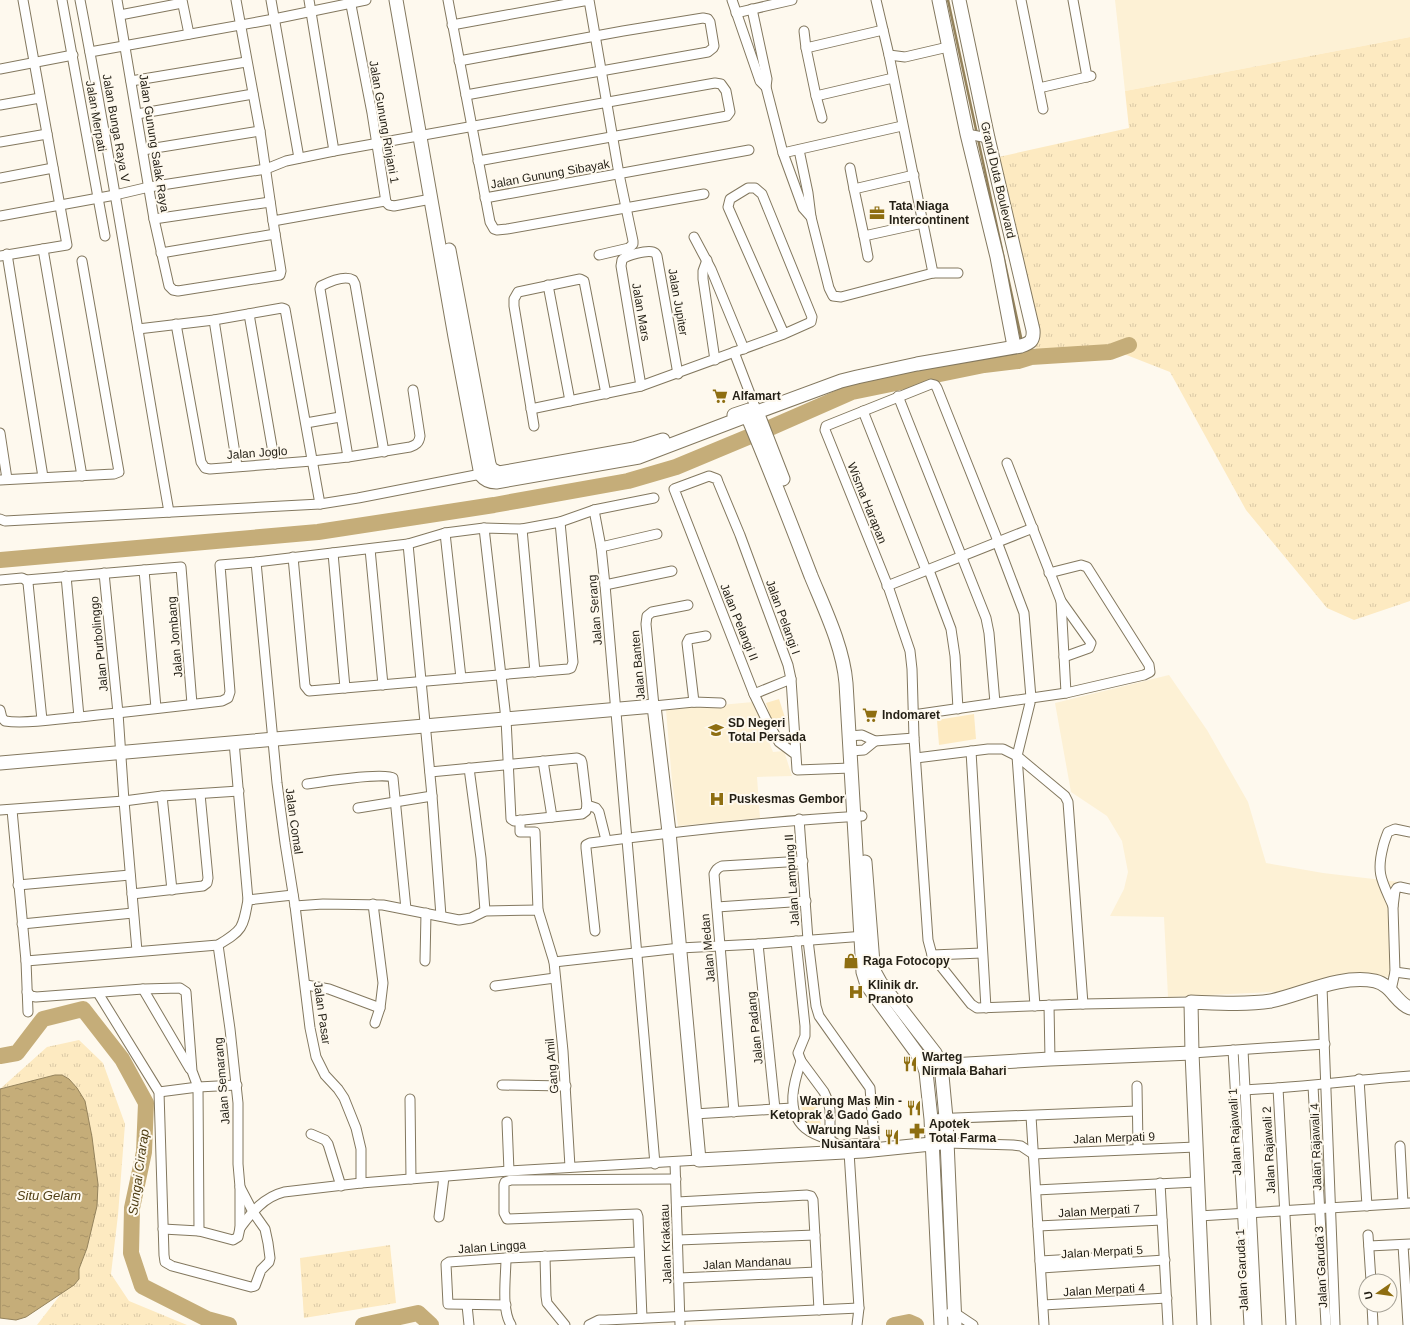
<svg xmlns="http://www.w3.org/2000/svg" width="1410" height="1325" font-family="Arial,sans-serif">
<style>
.built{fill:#fdf1d5}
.grass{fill:url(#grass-tufts)}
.park{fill:#fdeac1}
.water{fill:url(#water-ripples);stroke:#94825b}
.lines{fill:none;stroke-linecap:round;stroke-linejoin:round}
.stream{stroke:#94825b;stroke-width:2.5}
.river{stroke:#c5ad79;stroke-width:16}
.street-casing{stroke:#83785f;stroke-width:11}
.secondary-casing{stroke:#83785f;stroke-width:15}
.street{stroke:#fff;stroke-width:9}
.secondary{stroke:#fff;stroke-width:13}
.labels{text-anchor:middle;stroke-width:4;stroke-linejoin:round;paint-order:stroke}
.street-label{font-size:12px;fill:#231f15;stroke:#fef9ee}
.poi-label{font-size:12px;font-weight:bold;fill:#231f15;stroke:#fef9ee;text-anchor:start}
.water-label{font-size:13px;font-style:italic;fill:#4f3e14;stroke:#fef9ee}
</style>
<defs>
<pattern id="grass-tufts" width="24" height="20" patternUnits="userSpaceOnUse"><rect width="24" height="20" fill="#fdeac1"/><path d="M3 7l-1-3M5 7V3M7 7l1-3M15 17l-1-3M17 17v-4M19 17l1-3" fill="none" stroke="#d9c8a5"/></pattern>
<pattern id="water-ripples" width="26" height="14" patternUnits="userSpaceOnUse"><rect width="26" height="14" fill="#c5ad79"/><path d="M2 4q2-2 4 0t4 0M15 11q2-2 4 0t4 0" fill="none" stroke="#a99468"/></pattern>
</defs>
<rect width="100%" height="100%" fill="#fef9ee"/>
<g class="built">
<polygon points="1115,0 1410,0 1410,37 1125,91"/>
<polygon points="1169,675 1207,730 1248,802 1266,863 1323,873 1399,882 1389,977 1355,974 1291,991 1168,997 1164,917 1110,916 1124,889 1128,872 1122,841 1107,816 1071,792 1055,703"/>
<polygon points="753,702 773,752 784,751 792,776 757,777 760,818 678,826 672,781 666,710"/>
</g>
<g class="grass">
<polygon points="1410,37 1410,601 1354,620 1327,608 1246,510 1170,372 1124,354 1038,360 994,158 1129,128 1125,91"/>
<polygon points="79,1040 103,1063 125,1124 118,1215 111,1274 129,1301 187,1325 37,1325 64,1290 74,1285 79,1279 79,1269 87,1248 97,1206 98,1184 69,1079 62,1075 55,1075 0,1089 47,1047"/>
<polygon points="390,1245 396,1303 304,1318 300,1258"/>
</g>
<g class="park">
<polygon points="779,699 787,724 774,728 766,703"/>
<polygon points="974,714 976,739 939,745 937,720"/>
<polygon points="814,1098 821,1124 811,1127 806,1124 800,1102"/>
</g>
<polygon class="water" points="55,1075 62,1075 69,1079 77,1088 85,1101 92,1137 98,1184 97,1206 87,1248 79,1269 79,1279 74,1285 26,1317 16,1320 0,1318 0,1089"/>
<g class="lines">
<g class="stream">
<polyline points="948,0 977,134"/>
<polyline points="978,139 1022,342"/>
<polyline points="1023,348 1025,359"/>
</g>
<g class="river">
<polyline points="0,560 318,532 494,505 628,481 676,467 772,427 852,392 984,365 1018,361 1031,357 1110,352 1129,345"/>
<polyline points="0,1056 17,1053 43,1019 83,1009 122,1059 146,1103 144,1152 132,1208 131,1253 142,1286 207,1319 229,1325"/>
<polyline points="363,1325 418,1313 431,1325"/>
<polyline points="894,1325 909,1322 916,1325"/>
</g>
<g class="street-casing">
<g id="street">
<polyline points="62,0 105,236"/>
<path d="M 80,0 C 113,170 139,342 169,512"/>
<polyline points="117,0 154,219 169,286 173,290 178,291 280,275 281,271 273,221"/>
<polyline points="182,0 189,34"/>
<polyline points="236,0 260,131 273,221 385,201"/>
<polyline points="271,0 299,158"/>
<polyline points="309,0 334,151"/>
<polyline points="350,0 372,113 386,202 389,205 394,206 431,199"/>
<polyline points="448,0 490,222 494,229 497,230 507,229 704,194"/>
<polyline points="732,0 760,81 766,87 783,153 803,208 811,217 829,288 833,296 841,297 933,273 958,273"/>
<polyline points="876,0 889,55 933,273"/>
<polyline points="1021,0 1043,109"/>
<polyline points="1073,0 1087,77"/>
<polyline points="752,9 767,79 766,87"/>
<polyline points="736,13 792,0"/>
<polyline points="120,15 182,3"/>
<polyline points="452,25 589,0 619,174 633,241 633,244 629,248 599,255"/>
<polyline points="883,30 806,48 816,96 893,78"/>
<polyline points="804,31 806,48"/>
<polyline points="90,52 274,19 366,0"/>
<polyline points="889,55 905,57 948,47"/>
<polyline points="459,61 623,31 703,18 708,19 710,22 714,46 713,48 708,52 466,95"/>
<polyline points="0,69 73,55"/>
<polyline points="131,81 246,62"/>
<polyline points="1039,88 1091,76"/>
<polyline points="816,96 822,118"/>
<polyline points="0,105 40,98"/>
<polyline points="137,114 253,94"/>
<polyline points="967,134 988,138"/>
<polyline points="0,142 47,134"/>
<polyline points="143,150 260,131"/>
<polyline points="799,150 808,193 811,217"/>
<polyline points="783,153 902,126"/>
<polyline points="850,168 854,189"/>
<polyline points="914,175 854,189 864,236 923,223"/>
<polyline points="0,178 53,168"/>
<polyline points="485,198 749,150"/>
<polyline points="0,216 115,195 149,187 266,169 286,161 334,151 715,83 721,84 726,91 730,112 727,116 478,161"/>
<polyline points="154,219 270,202"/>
<polyline points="864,236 868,257"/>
<polyline points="694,237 711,269 744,349"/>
<polyline points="43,249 82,476"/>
<polyline points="161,253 275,234"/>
<polyline points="7,254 43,477"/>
<polyline points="0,256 67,245 23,0"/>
<polyline points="707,260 703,271 703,279 715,360"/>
<polyline points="548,285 570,401"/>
<polyline points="249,314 275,464"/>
<polyline points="214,320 237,466"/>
<path d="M 176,324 L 201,462 L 205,468 L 210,469 L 312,461 L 348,457 L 410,447 C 416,445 419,443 420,436 L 413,390"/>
<polyline points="138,329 214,320 282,308 285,309 320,504"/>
<polyline points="734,352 757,412"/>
<path d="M 641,386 L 621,266 L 622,260 C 626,255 647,250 653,252 C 656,253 656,254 657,256 L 678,374"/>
<polyline points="898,396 986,618 989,633 995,703"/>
<polyline points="531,409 641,386 784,334 811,322 812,317 762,194 755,188 748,188 730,199 728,207 784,334"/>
<polyline points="863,411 926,570"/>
<polyline points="306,423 340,417"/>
<polyline points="534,426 514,306 514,299 518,292 575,280 580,279 584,281 606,394"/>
<polyline points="0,433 7,479"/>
<path d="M 348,457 L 320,289 L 321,286 C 329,282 345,275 353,280 L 355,284 L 384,452"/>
<polyline points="1007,463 1061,601 1091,643 1089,648 1064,657"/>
<polyline points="0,480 114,474 119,472 82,261"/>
<polyline points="594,510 601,547 605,585 655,1164"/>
<polyline points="0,519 5,521 320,504 358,498 486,473"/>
<polyline points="484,528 506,719 511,819 514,821 582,814 586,811 587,805"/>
<polyline points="522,529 535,672"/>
<polyline points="445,533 461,678"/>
<polyline points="998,541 937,388 935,385 931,384 826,426 825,430 889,589 910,651 912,669 914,738 928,940 932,955 971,1004 977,1008 1083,1004 1191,1002"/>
<polyline points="408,544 432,796 441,916"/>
<polyline points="601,547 657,534"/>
<polyline points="999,547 1024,613 1031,698"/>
<polyline points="370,549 383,685"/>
<polyline points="333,553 345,688"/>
<polyline points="293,557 305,686 309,691 568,669 571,668 573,662 560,522"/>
<polyline points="256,562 277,783 285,843 295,906 310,1028 316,1057 325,1075 338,1089 344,1098 356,1128 361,1149 361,1183"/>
<polyline points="144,570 181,567 192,704"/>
<polyline points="104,573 118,713 124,801 137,951"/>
<polyline points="930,573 951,629 955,656 958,709"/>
<polyline points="66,576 79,717"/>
<polyline points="0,580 22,578 26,580 144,570 156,708"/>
<polyline points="26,580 28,583 42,720"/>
<polyline points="605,585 672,571"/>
<polyline points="887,586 1033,528"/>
<polyline points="1061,601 1066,693"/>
<polyline points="688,605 652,612 647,616 646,624 654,706 694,702 721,703"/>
<polyline points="754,694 791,679"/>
<polyline points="694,702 687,643 689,639 706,636"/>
<polyline points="1030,703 1017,756 1035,1006"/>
<path d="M 0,710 L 2,718 L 5,721 C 24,724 50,720 69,718 C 120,713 171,707 222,701 L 228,698 L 230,692 L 220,565 L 256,562 L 408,544 L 445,533 L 484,528 L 522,529 L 560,522 L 594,510 L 654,498"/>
<polyline points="913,715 1066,693 1144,675 1150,672 1149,665 1087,567 1081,565 1049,573"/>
<polyline points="849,736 862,735 875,741 914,738"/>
<polyline points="850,751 864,750 875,741"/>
<polyline points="971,751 986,1008"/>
<polyline points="795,754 779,742 766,719 754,694 674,489 709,476 717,479 718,482 740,535 788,665 791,679 797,770 851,768"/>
<polyline points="916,758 988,749 1003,749 1017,756 1065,796 1068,802 1083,1004"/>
<polyline points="543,761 552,817"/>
<polyline points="469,768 481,858 485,911"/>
<polyline points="430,772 577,758 581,760 582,763 587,805 596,808 599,812 606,840"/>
<path d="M 307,784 C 320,782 386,772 393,778 L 406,909"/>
<polyline points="162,796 172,890"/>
<polyline points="358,808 432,796"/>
<polyline points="0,810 124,801 162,796 239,791"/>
<polyline points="12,810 26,961 28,1012"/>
<polyline points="799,819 808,940 816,1006 819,1016 870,1088 875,1150"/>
<polyline points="520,820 520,832 535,832 538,910"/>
<polyline points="18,885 130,875"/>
<polyline points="132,894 203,886 207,883 208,878 200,794"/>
<polyline points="248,900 293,895"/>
<polyline points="373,904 383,983 380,1008 375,1023"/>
<polyline points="295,906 323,904 383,905 459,920 471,918 485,911 538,910 554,962 563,1051 570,1167"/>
<path d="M 1393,906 C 1382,881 1376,874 1383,847 C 1384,842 1386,837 1388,832 L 1395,829 L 1410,832"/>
<polyline points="717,907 806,901"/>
<polyline points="22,924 133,913"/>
<path d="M 595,931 L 586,848 L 586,845 L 590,843 C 680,831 771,821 862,816"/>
<polyline points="796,941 805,1026 805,1036 798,1053 801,1061 824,1092 828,1101 830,1110 830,1140 838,1145 874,1143"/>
<polyline points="758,944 775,1109"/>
<polyline points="932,955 982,953"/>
<path d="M 26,961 L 218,945 C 243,930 243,928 248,900 L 234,742"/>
<polyline points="425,961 426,913"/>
<polyline points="554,962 680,948 758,944 865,936"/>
<polyline points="1395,972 1410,974"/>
<polyline points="306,985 329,989 380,1008"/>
<polyline points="495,986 555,978"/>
<polyline points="1322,987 1335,1325"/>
<polyline points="143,989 190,1069"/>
<polyline points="1391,990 1395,972 1393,907 1395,891 1397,888 1400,887 1410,889"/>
<polyline points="27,992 31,996 36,997 143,989 180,988 186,992 192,1071 198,1087 199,1231"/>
<polyline points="98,993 159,1092 164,1255 165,1262 172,1266 251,1287 255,1286 261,1270 269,1262 270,1258 268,1243 265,1229 253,1212 240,1187"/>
<polyline points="1049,1005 1050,1059"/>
<polyline points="1233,1050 1249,1325"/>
<polyline points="1243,1050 1257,1325"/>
<polyline points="1192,1053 1325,1044"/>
<path d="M 801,1061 C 794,1082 785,1111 805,1128 C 812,1134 821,1137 830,1140"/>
<polyline points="1359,1079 1367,1206"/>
<polyline points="502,1085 566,1086"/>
<polyline points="1137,1086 1138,1146"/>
<polyline points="1313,1086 1326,1325"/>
<polyline points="1278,1088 1291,1325"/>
<path d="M 1241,1090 C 1298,1088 1353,1080 1410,1076"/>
<polyline points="159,1092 198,1087 237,1085"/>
<polyline points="410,1099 411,1179"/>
<path d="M 734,1112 L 714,874 C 716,870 717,868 722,866 L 803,861"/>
<polyline points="694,1114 793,1108"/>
<polyline points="1031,1116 1044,1325"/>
<polyline points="931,1119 1137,1111"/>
<polyline points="507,1122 509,1171"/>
<polyline points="311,1134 325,1140 328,1144 341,1186"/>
<polyline points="947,1143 1013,1145 1021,1146 1033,1154 1196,1147"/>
<polyline points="1400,1146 1403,1203"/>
<polyline points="849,1152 859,1308 857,1325"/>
<polyline points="675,1162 680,1325"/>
<polyline points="1160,1183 1168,1325"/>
<polyline points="1036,1190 1197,1182"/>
<polyline points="677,1202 807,1195 811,1196 813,1200 819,1310"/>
<polyline points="1199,1216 1410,1203"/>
<polyline points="439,1217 444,1177"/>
<polyline points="1038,1226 1162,1220"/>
<path d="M 240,1228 C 252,1212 264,1197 284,1192 L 361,1183 L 509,1171 L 699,1160"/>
<polyline points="163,1229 199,1231 233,1240 238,1237 240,1228 240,1187 238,1164 238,1103 230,1029 218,945"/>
<polyline points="1368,1235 1371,1281"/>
<polyline points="678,1240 815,1235"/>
<polyline points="1403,1245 1408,1325"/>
<polyline points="1369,1246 1410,1244"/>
<polyline points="545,1256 546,1296 547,1303 565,1325"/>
<path d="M 506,1258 C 506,1277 501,1309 511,1325"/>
<polyline points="1040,1261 1128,1256"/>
<polyline points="1041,1268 1165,1260"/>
<polyline points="679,1278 817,1272"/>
<polyline points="467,1305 469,1325"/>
<polyline points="506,1305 448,1304 446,1264 449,1262 506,1258 639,1252"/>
<polyline points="1043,1305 1167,1298"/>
<polyline points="1372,1305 1373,1325"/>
<polyline points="950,1313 955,1313 973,1325"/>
<polyline points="642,1318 638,1217 637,1214 507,1219 504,1213 504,1185 505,1182 511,1180 676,1179"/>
<polyline points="589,1325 599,1320 606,1320 859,1308"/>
</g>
</g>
<g class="secondary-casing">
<g id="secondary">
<path d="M 396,0 L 455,337 L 481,475 C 485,480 489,482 496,482 L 639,457 L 744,417 L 749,420 C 771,472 791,524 811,576 C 825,610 843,647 846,683 L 863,972 L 867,985 L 916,1052 L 923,1063 L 926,1072 L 931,1119 L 941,1325"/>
<polyline points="939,0 967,134 997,257 1014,346"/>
<polyline points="449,250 489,464 491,469 499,473 634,449 663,440"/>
<polyline points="734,415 749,410 755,410 757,412 783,479"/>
<path d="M 751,416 L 757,412 L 841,381 L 857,377 L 917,364 L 1021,346 C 1030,343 1034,341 1033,330 L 988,138 L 959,0"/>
<polyline points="0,763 654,706 669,832 699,1160 863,1151 941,1143"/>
<polyline points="865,862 873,963 875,973 880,982 935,1053 941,1065 946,1118 955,1325"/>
<polyline points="934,1066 1050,1059 1192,1053"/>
<path d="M 1204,1325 L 1192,1053 L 1191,1002 C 1217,1003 1246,1005 1271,1001 C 1303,994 1341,974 1375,981 C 1392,985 1396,1003 1410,1008"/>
</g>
</g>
<use href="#street" class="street"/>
<use href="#secondary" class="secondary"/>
</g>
<defs>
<g id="office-bare" transform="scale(1.2)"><path d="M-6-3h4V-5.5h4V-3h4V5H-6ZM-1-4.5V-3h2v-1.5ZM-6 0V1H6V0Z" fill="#8e6e11" stroke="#fef9ee" stroke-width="2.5" paint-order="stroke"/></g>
<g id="supermarket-bare" transform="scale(1.2)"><path d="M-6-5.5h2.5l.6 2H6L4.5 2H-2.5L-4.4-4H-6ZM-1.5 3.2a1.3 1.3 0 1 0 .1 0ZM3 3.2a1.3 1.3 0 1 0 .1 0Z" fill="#8e6e11" stroke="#fef9ee" stroke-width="2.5" paint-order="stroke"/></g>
<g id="school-bare" transform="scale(1.2)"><path d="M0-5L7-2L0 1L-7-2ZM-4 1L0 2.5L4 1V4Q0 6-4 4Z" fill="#8e6e11" stroke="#fef9ee" stroke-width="2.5" paint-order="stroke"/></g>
<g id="hospital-bare" transform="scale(1.2)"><path d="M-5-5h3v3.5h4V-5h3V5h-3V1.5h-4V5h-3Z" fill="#8e6e11" stroke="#fef9ee" stroke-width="2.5" paint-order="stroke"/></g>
<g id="shop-bare" transform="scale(1.2)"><path d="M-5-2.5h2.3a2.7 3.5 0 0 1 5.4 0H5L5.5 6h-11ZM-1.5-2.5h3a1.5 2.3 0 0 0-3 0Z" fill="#8e6e11" stroke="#fef9ee" stroke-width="2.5" paint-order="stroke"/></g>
<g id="restaurant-bare" transform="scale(1.2)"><path d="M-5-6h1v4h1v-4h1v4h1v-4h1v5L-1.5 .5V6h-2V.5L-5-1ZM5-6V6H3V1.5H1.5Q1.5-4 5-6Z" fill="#8e6e11" stroke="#fef9ee" stroke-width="2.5" paint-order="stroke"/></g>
<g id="pharmacy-bare" transform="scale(1.2)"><path d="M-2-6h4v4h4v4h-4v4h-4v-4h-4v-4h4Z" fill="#8e6e11" stroke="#fef9ee" stroke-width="2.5" paint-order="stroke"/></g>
</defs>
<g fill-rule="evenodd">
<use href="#office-bare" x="877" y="213"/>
<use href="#supermarket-bare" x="720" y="396"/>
<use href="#supermarket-bare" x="870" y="715"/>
<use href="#school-bare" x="716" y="730"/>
<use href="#hospital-bare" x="717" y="799"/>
<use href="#shop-bare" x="851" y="961"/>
<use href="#hospital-bare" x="856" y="992"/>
<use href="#restaurant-bare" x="910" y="1064"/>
<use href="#restaurant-bare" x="914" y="1108"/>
<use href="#pharmacy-bare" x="917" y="1131"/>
<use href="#restaurant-bare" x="892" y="1137"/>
</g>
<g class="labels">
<g class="street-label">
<text transform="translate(96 116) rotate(80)" y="4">Jalan Merpati</text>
<text transform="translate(384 122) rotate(80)" y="4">Jalan Gunung Rinjani 1</text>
<text transform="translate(116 128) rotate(80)" y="4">Jalan Bunga Raya V</text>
<text transform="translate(154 143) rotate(81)" y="4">Jalan Gunung Salak Raya</text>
<text transform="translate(550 174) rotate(-10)" y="4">Jalan Gunung Sibayak</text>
<text transform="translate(998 180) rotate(77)" y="4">Grand Duta Boulevard</text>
<text transform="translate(678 302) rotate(80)" y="4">Jalan Jupiter</text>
<text transform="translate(641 312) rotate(80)" y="4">Jalan Mars</text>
<text transform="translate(257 453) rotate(-4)" y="4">Jalan Joglo</text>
<text transform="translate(867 503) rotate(68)" y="4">Wisma Harapan</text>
<text transform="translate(595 610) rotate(-95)" y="4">Jalan Serang</text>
<text transform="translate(783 617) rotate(70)" y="4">Jalan Pelangi I</text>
<text transform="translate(739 622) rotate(68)" y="4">Jalan Pelangi II</text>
<text transform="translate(175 637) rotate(-95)" y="4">Jalan Jombang</text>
<text transform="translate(99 644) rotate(-96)" y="4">Jalan Purbolinggo</text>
<text transform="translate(638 665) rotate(-95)" y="4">Jalan Banten</text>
<text transform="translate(294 821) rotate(82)" y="4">Jalan Comal</text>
<text transform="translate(792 880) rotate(-94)" y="4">Jalan Lampung II</text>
<text transform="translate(708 948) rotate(-95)" y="4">Jalan Medan</text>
<text transform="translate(322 1013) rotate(82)" y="4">Jalan Pasar</text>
<text transform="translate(755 1028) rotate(-96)" y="4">Jalan Padang</text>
<text transform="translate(552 1066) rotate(-95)" y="4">Gang Amil</text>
<text transform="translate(222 1081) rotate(-95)" y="4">Jalan Semarang</text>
<text transform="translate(1235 1132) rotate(-93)" y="4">Jalan Rajawali 1</text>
<text transform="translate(1114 1138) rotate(-2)" y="4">Jalan Merpati 9</text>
<text transform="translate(1316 1147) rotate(-92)" y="4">Jalan Rajawali 4</text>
<text transform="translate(1269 1150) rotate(-93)" y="4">Jalan Rajawali 2</text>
<text transform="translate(1099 1211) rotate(-3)" y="4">Jalan Merpati 7</text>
<text transform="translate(666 1244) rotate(-92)" y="4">Jalan Krakatau</text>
<text transform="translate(492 1247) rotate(-4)" y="4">Jalan Lingga</text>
<text transform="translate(1102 1252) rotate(-3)" y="4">Jalan Merpati 5</text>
<text transform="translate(747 1263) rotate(-3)" y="4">Jalan Mandanau</text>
<text transform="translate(1321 1267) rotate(-93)" y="4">Jalan Garuda 3</text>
<text transform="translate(1242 1270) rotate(-93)" y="4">Jalan Garuda 1</text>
<text transform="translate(1104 1290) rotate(-3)" y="4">Jalan Merpati 4</text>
</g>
<g class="poi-label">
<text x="889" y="210">Tata Niaga<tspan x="889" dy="14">Intercontinent</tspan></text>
<text x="732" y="400">Alfamart</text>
<text x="882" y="719">Indomaret</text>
<text x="728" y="727">SD Negeri<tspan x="728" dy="14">Total Persada</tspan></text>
<text x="729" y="803">Puskesmas Gembor</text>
<text x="863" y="965">Raga Fotocopy</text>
<text x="868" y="989">Klinik dr.<tspan x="868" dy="14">Pranoto</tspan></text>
<text x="922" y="1061">Warteg<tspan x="922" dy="14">Nirmala Bahari</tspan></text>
<text x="902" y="1105" text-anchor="end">Warung Mas Min -<tspan x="902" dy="14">Ketoprak &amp; Gado Gado</tspan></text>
<text x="929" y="1128">Apotek<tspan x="929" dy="14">Total Farma</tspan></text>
<text x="880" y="1134" text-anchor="end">Warung Nasi<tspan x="880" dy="14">Nusantara</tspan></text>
</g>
<g class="water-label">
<text transform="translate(138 1172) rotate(-82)" y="5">Sungai Cirarap</text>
<text x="49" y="1200">Situ Gelam</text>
</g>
</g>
<g transform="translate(1378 1293) rotate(257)"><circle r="19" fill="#fef9ee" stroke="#a6a297"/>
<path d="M0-3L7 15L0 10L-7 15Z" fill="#8e6e11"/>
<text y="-6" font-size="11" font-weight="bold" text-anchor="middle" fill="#231f15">U</text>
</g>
</svg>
